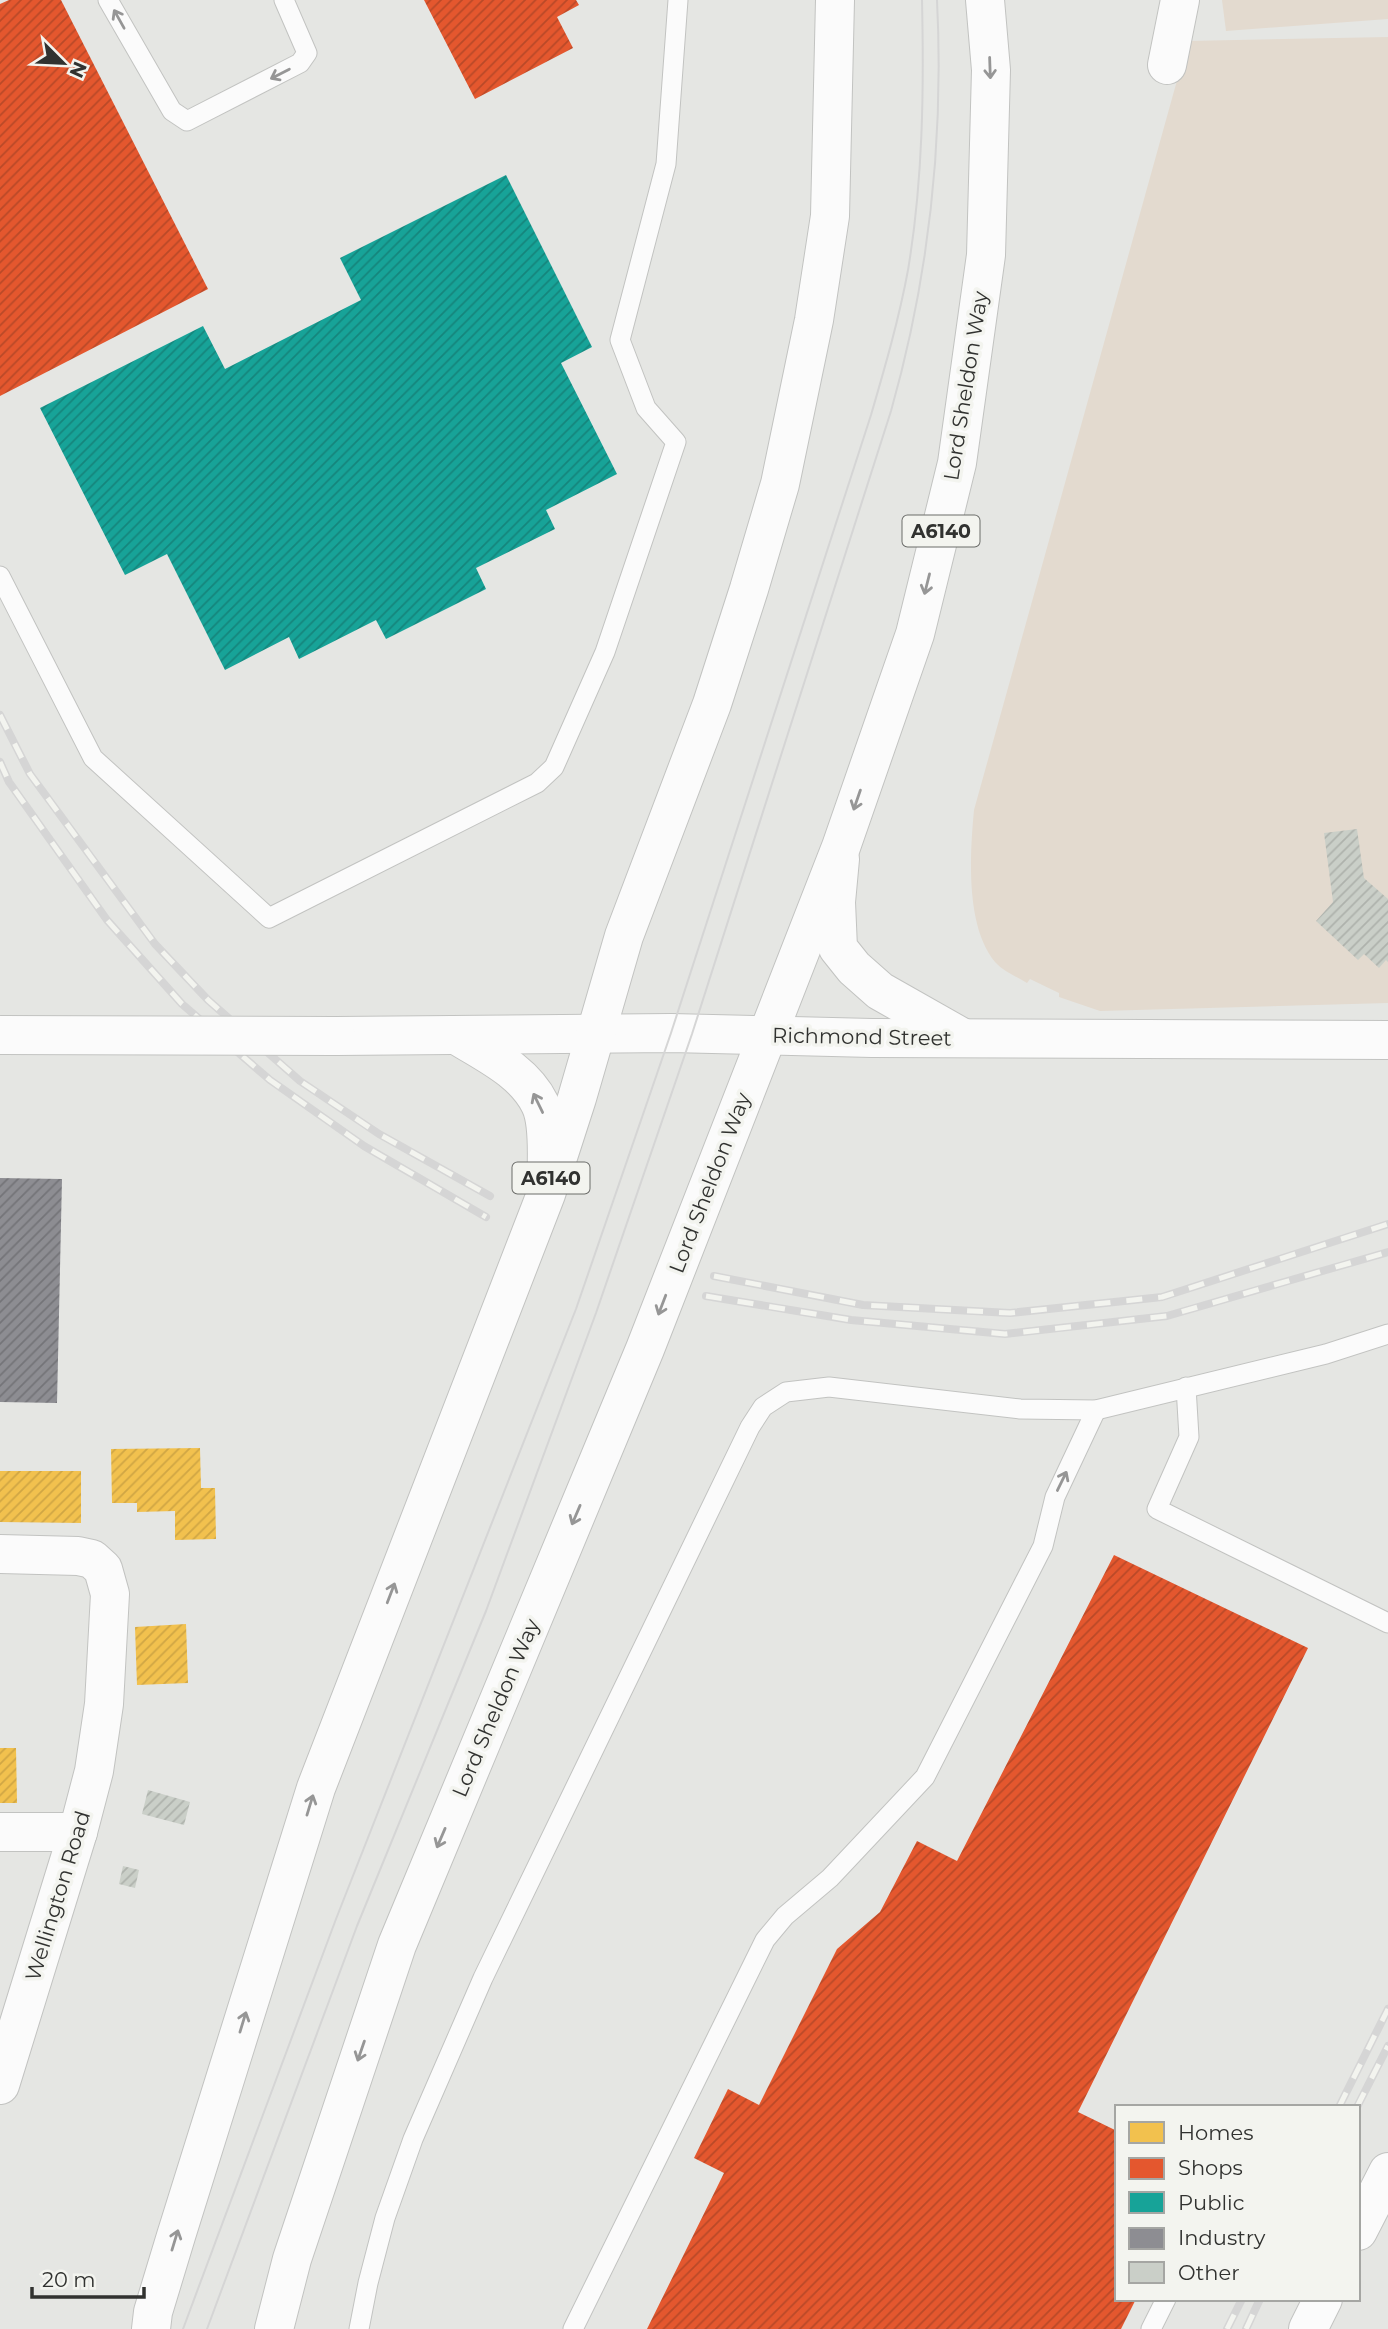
<svg xmlns="http://www.w3.org/2000/svg" width="1388" height="2329" font-family="Montserrat,sans-serif">
<style>
.green{fill:#e3dacf}
.homes{fill:url(#homes-hatch)}
.shops{fill:url(#shops-hatch)}
.public{fill:url(#public-hatch)}
.industry{fill:url(#industry-hatch)}
.building{fill:url(#building-hatch)}
.lines{fill:none;stroke-linecap:round;stroke-linejoin:round}
.lane-casing{stroke:#c2c3c1;stroke-width:21}
.street-casing{stroke:#c2c3c1;stroke-width:40}
.highway-casing{stroke:#c2c3c1;stroke-width:40}
.lane{stroke:#fbfbfb;stroke-width:19}
.street{stroke:#fbfbfb;stroke-width:38}
.highway{stroke:#fbfbfb;stroke-width:38}
.tram{stroke:#d5d5d5;stroke-width:2}
.rail-casing{stroke:#d5d5d5;stroke-width:8}
.rail{stroke:#f3f4ef;stroke-width:5;stroke-dasharray:16;stroke-linecap:butt}
.street-bridge-casing{stroke:#c2c3c1;stroke-width:40;stroke-linecap:butt}
.street-bridge{stroke:#fbfbfb;stroke-width:38}
.oneway{stroke:#969696}
.labels{text-anchor:middle;stroke-width:7;stroke-linejoin:round;paint-order:stroke}
.shield{fill:#f3f4ef;stroke:#6b6c69;stroke-width:2}
.shield-label{font-size:19px;font-weight:bold;fill:#313230}
.street-label{font-size:21px;fill:#313230;stroke:#f3f4ef}
</style>
<defs>
<pattern id="homes-hatch" width="6" height="6" patternUnits="userSpaceOnUse" patternTransform="scale(1.75)"><rect width="6" height="6" fill="#f2c14e"/><path d="M-1 1l2-2M0 6l6-6M5 7l2-2" fill="none" stroke="#d0a644"/></pattern>
<pattern id="shops-hatch" width="6" height="6" patternUnits="userSpaceOnUse" patternTransform="scale(1.75)"><rect width="6" height="6" fill="#e4572e"/><path d="M-1 1l2-2M0 6l6-6M5 7l2-2" fill="none" stroke="#b94928"/></pattern>
<pattern id="public-hatch" width="6" height="6" patternUnits="userSpaceOnUse" patternTransform="scale(1.75)"><rect width="6" height="6" fill="#17a398"/><path d="M-1 1l2-2M0 6l6-6M5 7l2-2" fill="none" stroke="#15857c"/></pattern>
<pattern id="industry-hatch" width="6" height="6" patternUnits="userSpaceOnUse" patternTransform="scale(1.75)"><rect width="6" height="6" fill="#8d8d92"/><path d="M-1 1l2-2M0 6l6-6M5 7l2-2" fill="none" stroke="#747478"/></pattern>
<pattern id="building-hatch" width="6" height="6" patternUnits="userSpaceOnUse" patternTransform="scale(1.75)"><rect width="6" height="6" fill="#cacfc8"/><path d="M-1 1l2-2M0 6l6-6M5 7l2-2" fill="none" stroke="#aeb2ac"/></pattern>
</defs>
<rect width="100%" height="100%" fill="#e5e6e3"/>
<g class="green">
<polygon points="1222,0 1388,0 1388,19 1226,31"/>
<path d="M 1388,37 L 1388,1003 L 1100,1011 L 1059,997 L 1059,993 L 1030,979 L 1027,983 C 1016,976 1004,972 995,962 C 965,926 970,853 974,810 L 1188,41 Z"/>
</g>
<g class="homes">
<polygon points="200,1448 201,1488 215,1488 216,1539 175,1540 175,1511 137,1512 137,1503 112,1503 111,1449"/>
<polygon points="0,1471 81,1471 81,1523 0,1522"/>
<polygon points="186,1624 188,1683 137,1685 135,1627"/>
<polygon points="0,1748 16,1748 17,1803 0,1803"/>
</g>
<g class="shops">
<polygon points="9,0 61,0 208,289 0,396 0,4"/>
<polygon points="424,0 576,0 579,5 557,17 573,48 475,99"/>
<polygon points="1114,1555 1308,1648 1078,2112 1117,2131 1117,2299 1136,2299 1121,2329 647,2329 724,2173 694,2158 728,2089 759,2105 837,1949 880,1912 917,1841 957,1861"/>
</g>
<polygon class="public" points="506,175 592,347 561,363 617,474 546,510 555,529 476,568 486,589 386,639 376,620 299,659 289,637 225,670 167,554 125,575 40,408 203,326 225,369 361,300 340,258"/>
<polygon class="industry" points="0,1178 62,1179 57,1403 0,1402"/>
<g class="building">
<polygon points="1357,829 1364,878 1388,899 1388,962 1386,960 1379,968 1364,954 1358,960 1316,921 1333,902 1324,833"/>
<polygon points="148,1790 190,1802 184,1825 142,1814"/>
<polygon points="123,1866 139,1870 135,1888 119,1884"/>
</g>
<g class="lines">
<g class="lane-casing">
<g id="lane">
<polyline points="108,0 172,111 187,121 300,63 307,53 284,0"/>
<polyline points="0,576 93,758 269,918 537,783 554,767 605,652 676,442 646,408 620,340 666,164 678,0"/>
<polyline points="1186,1387 1189,1437 1157,1509 1388,1623"/>
<polyline points="359,2329 368,2283 385,2218 413,2139 483,1978 750,1427 763,1407 786,1392 829,1387 1020,1409 1096,1410 1326,1354 1388,1334"/>
<polyline points="573,2329 765,1940 785,1916 830,1878 925,1777 1043,1546 1055,1497 1096,1410"/>
<polyline points="1151,2329 1166,2299"/>
</g>
</g>
<g class="street-casing">
<g id="street">
<polyline points="1167,65 1180,0"/>
<polyline points="840,859 836,902 838,948 854,968 880,991 963,1038"/>
<polyline points="336,1036 671,1033 872,1038 1388,1040"/>
<path d="M 458,1036 C 487,1054 524,1071 540,1104 C 549,1122 547,1165 546,1185"/>
<polyline points="0,1554 78,1556 92,1559 103,1569 110,1594 104,1704 94,1771 78,1832 0,2085"/>
<polyline points="0,1832 78,1832"/>
<polyline points="1358,2231 1388,2172"/>
<polyline points="1308,2329 1323,2299"/>
</g>
</g>
<g class="highway-casing">
<g id="highway">
<polyline points="151,2329 153,2312 176,2236 316,1788 546,1194 577,1098 624,936 712,704 749,589 780,484 814,320 830,216 835,0"/>
<polyline points="274,2329 292,2259 397,1945 645,1349 841,847 915,634 957,463 986,255 991,70 985,0"/>
</g>
</g>
<use href="#lane" class="lane"/>
<use href="#street" class="street"/>
<use href="#highway" class="highway"/>
<g class="tram">
<path d="M 183,2329 L 336,1919 L 576,1309 L 671,1033 L 871,415 C 885,367 899,319 908,270 C 923,181 924,90 922,0"/>
<path d="M 207,2329 L 357,1926 L 486,1611 L 596,1313 L 692,1034 L 891,411 C 929,277 944,140 937,0"/>
</g>
<g class="rail-casing">
<g id="rail">
<polyline points="0,715 30,774 155,944 208,1000 300,1081 379,1134 490,1196"/>
<polyline points="0,762 9,782 107,920 182,1004 270,1080 364,1146 486,1217"/>
<polyline points="714,1276 863,1305 1010,1313 1162,1297 1388,1224"/>
<polyline points="706,1296 851,1320 1005,1334 1167,1316 1388,1252"/>
<polyline points="1339,2107 1388,2009"/>
<polyline points="1357,2107 1388,2046"/>
<polyline points="1227,2329 1242,2299"/>
<polyline points="1246,2329 1260,2299"/>
</g>
</g>
<use href="#rail" class="rail"/>
<g class="street-bridge-casing">
<polyline id="street-bridge" points="0,1035 336,1036"/>
</g>
<use href="#street-bridge" class="street-bridge"/>
</g>
<defs><path id="oneway-shaft" d="M-6 0H5M1.5-3L5.5 0L1.5 3" fill="none" stroke-width="1.6" stroke-linecap="round" stroke-linejoin="round" transform="scale(1.75)"/></defs>
<g class="oneway">
<use href="#oneway-shaft" transform="translate(119 19) rotate(-119)"/>
<use href="#oneway-shaft" transform="translate(990 68) rotate(88)"/>
<use href="#oneway-shaft" transform="translate(280 74) rotate(153)"/>
<use href="#oneway-shaft" transform="translate(927 584) rotate(104)"/>
<use href="#oneway-shaft" transform="translate(857 800) rotate(109)"/>
<use href="#oneway-shaft" transform="translate(538 1103) rotate(-116)"/>
<use href="#oneway-shaft" transform="translate(662 1305) rotate(111)"/>
<use href="#oneway-shaft" transform="translate(1062 1481) rotate(-64)"/>
<use href="#oneway-shaft" transform="translate(576 1515) rotate(113)"/>
<use href="#oneway-shaft" transform="translate(391 1593) rotate(-69)"/>
<use href="#oneway-shaft" transform="translate(310 1805) rotate(-73)"/>
<use href="#oneway-shaft" transform="translate(441 1838) rotate(113)"/>
<use href="#oneway-shaft" transform="translate(243 2022) rotate(-73)"/>
<use href="#oneway-shaft" transform="translate(361 2051) rotate(109)"/>
<use href="#oneway-shaft" transform="translate(175 2240) rotate(-73)"/>
</g>
<g class="labels">
<g class="shield">
<rect x="902.5" y="515.5" width="77" height="31" rx="5"/>
<rect x="512.5" y="1162.5" width="77" height="31" rx="5"/>
</g>
<g class="shield-label">
<text x="941" y="538">A6140</text>
<text x="551" y="1185">A6140</text>
</g>
<g class="street-label">
<text transform="translate(966 386) rotate(-81)" y="7">Lord Sheldon Way</text>
<text transform="translate(862 1037) rotate(1)" y="7">Richmond Street</text>
<text transform="translate(710 1183) rotate(-69)" y="7">Lord Sheldon Way</text>
<text transform="translate(496 1708) rotate(-67)" y="7">Lord Sheldon Way</text>
<text transform="translate(58 1896) rotate(-73)" y="7">Wellington Road</text>
</g>
</g>
<rect x="1115" y="2105" width="245" height="196" fill="#f3f4ef" stroke="#a5a6a3" stroke-width="2"/>
<rect x="1129" y="2122" width="35" height="21" fill="#f2c14e" stroke="#a5a6a3" stroke-width="2"/>
<text x="1178" y="2140" font-size="21" fill="#313230">Homes</text>
<rect x="1129" y="2158" width="35" height="21" fill="#e4572e" stroke="#a5a6a3" stroke-width="2"/>
<text x="1178" y="2175" font-size="21" fill="#313230">Shops</text>
<rect x="1129" y="2192" width="35" height="21" fill="#17a398" stroke="#a5a6a3" stroke-width="2"/>
<text x="1178" y="2210" font-size="21" fill="#313230">Public</text>
<rect x="1129" y="2228" width="35" height="21" fill="#8d8d92" stroke="#a5a6a3" stroke-width="2"/>
<text x="1178" y="2245" font-size="21" fill="#313230">Industry</text>
<rect x="1129" y="2262" width="35" height="21" fill="#cacfc8" stroke="#a5a6a3" stroke-width="2"/>
<text x="1178" y="2280" font-size="21" fill="#313230">Other</text>
<g transform="translate(63 63) rotate(114)" stroke="#f3f4ef" stroke-width="5" paint-order="stroke">
<path d="M0-5L12 26L0 18L-12 26Z" fill="#313230"/>
<text y="-10" font-size="19" font-weight="bold" text-anchor="middle" fill="#313230">N</text>
</g>
<path d="M32 2287v10h112v-10" fill="none" stroke="#313230" stroke-width="3.5"/>
<text x="42" y="2287" font-size="21" fill="#313230" stroke="#f3f4ef" stroke-width="5" paint-order="stroke">20 m</text>
</svg>
